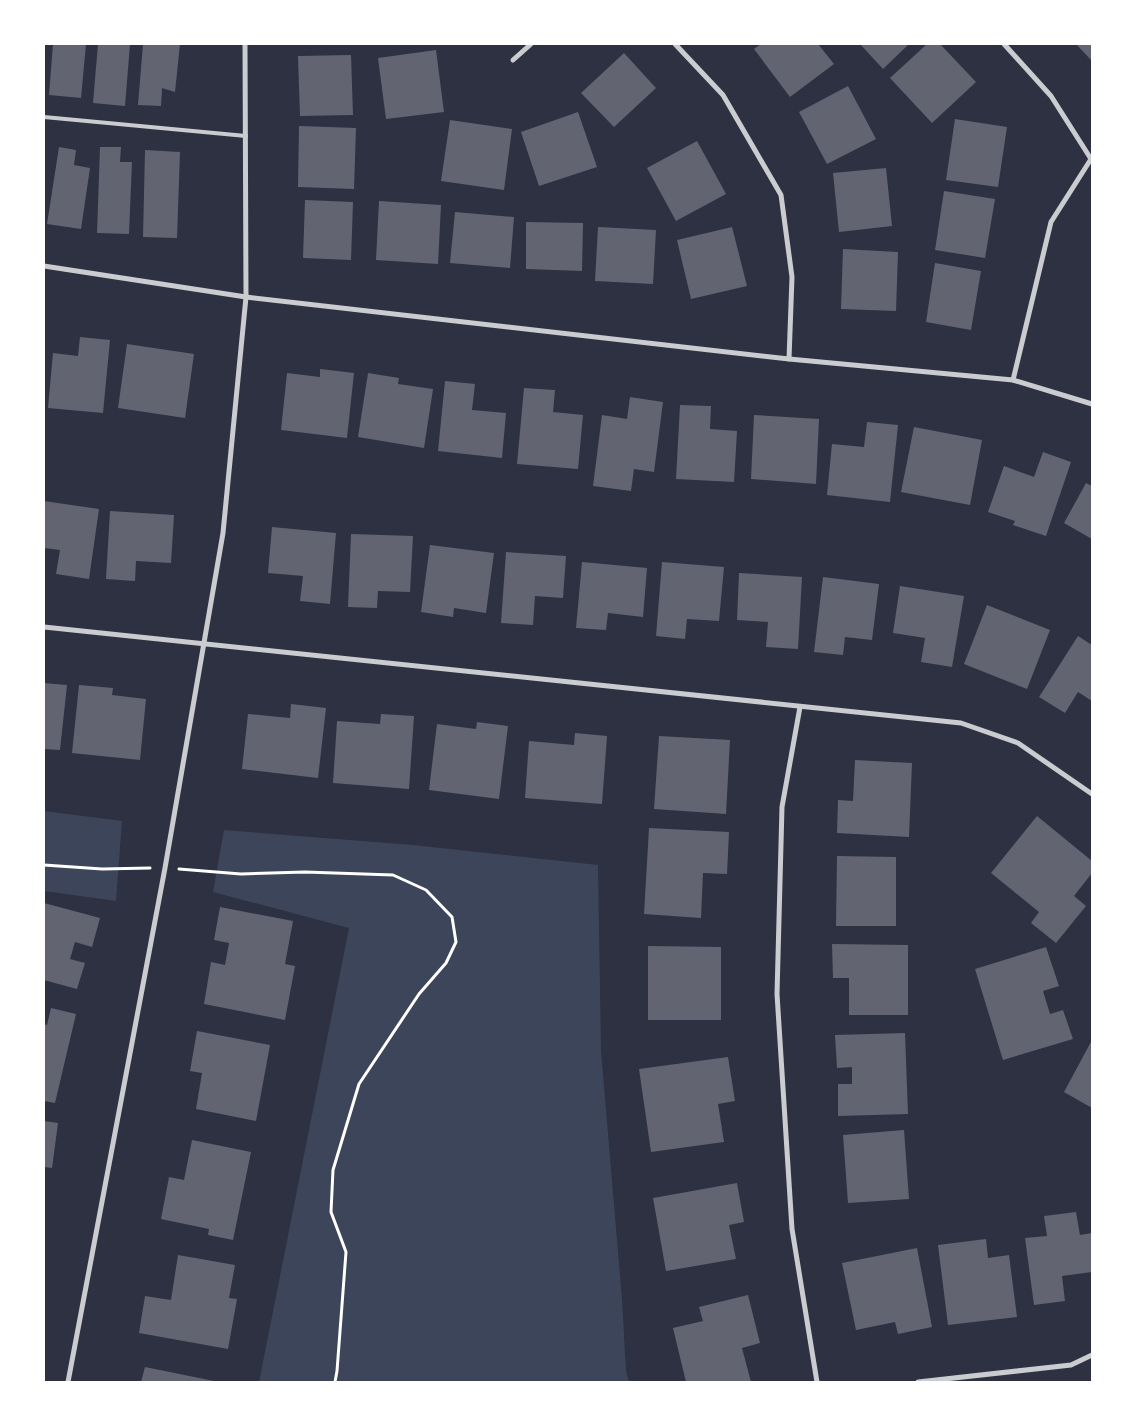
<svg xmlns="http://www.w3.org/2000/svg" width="1136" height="1426" font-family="'Noto Serif',serif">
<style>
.green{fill:#3c4559}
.building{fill:#626471}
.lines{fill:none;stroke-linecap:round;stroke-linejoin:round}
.path{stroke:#fff;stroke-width:3}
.service{stroke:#caccd0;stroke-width:4}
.minor{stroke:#caccd0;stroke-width:5}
</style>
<rect width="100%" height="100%" fill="#2d3142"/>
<g class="green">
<polygon points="44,811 122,821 116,901 44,891"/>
<polygon points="224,830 413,845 598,865 601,1051 622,1299 626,1371 629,1382 259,1382 349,928 213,892"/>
</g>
<g class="building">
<polygon points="53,44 86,44 81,98 49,95"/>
<polygon points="98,44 130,44 125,106 93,103"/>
<polygon points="143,44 180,44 175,92 162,88 161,106 138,105"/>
<polygon points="761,44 818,44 834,64 790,97 754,49"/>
<polygon points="860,44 909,44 883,69"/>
<polygon points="927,44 940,44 976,82 932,123 890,78"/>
<polygon points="1076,44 1092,44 1092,61"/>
<polygon points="436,50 444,112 386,119 378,58"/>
<polygon points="624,53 656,88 614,127 581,93"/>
<polygon points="351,55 353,115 300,116 298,56"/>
<polygon points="848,86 876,139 827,164 799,112"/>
<polygon points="578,112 597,167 539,186 521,132"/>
<polygon points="955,119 1007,127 998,187 946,180"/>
<polygon points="450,120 512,129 504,190 441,181"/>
<polygon points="299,126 356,128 354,189 298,187"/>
<polygon points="697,141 726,194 676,221 647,168"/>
<polygon points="59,147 76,150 74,165 90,168 81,229 47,224"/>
<polygon points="100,147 121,147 120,162 132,162 129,234 97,233"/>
<polygon points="145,150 180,152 177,238 143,237"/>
<polygon points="886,168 892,226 839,232 833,173"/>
<polygon points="944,191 995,199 985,258 935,250"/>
<polygon points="305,200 353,202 351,260 303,258"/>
<polygon points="379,201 441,205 438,264 376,260"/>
<polygon points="455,212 514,217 510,268 450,263"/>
<polygon points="526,222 583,223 582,271 526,269"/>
<polygon points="598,227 656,230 653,284 595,281"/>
<polygon points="732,227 747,286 691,299 677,240"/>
<polygon points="843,249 898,252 896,311 841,309"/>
<polygon points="935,263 981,271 971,330 926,322"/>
<polygon points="80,337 110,340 103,413 48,408 53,353 78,356"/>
<polygon points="127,344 194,354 185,418 118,408"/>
<polygon points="320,369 354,373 347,438 281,430 287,373 320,377"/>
<polygon points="368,373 399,378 398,384 433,389 424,448 358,437"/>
<polygon points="445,381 475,384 472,410 506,413 502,458 438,451"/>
<polygon points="524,388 555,390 553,412 583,415 578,469 517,464"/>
<polygon points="630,397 663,402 654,472 634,469 631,491 593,486 602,415 627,419"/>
<polygon points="680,405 711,406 710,429 737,431 734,482 676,479"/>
<polygon points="754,415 819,419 816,484 751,479"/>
<polygon points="867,422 898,425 890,502 827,495 832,444 864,447"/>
<polygon points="914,427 982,440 970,505 901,492"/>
<polygon points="1043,452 1071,462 1046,536 1013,525 1015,521 988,512 1004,466 1034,477"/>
<polygon points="1086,483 1092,486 1092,539 1064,523"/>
<polygon points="44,501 99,509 89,579 56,574 60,550 44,548"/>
<polygon points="110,511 174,515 171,563 136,561 135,581 106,579"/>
<polygon points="272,527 336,533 330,604 300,601 303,576 268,573"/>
<polygon points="351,534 413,536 410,592 378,591 377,608 348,607"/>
<polygon points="430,545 494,553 486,613 454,608 453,617 421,612"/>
<polygon points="506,552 566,556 563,598 535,596 533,625 501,623"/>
<polygon points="582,562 647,568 643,617 608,613 606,630 576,628"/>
<polygon points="662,562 724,567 719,621 687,619 685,639 656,636"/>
<polygon points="739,573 802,577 798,649 766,647 768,622 737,620"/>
<polygon points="823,577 879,584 872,640 845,637 843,655 814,652"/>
<polygon points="900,586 964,596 952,667 921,662 925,638 893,633"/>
<polygon points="987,605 1050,630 1027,689 964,664"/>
<polygon points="1078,636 1092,645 1092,701 1078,692 1065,713 1039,697"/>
<polygon points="44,683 67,685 60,750 44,749"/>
<polygon points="79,685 113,688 112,695 146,699 140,760 72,753"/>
<polygon points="291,704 326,708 318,778 242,769 248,714 290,718"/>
<polygon points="381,714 414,716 409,789 333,783 337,721 380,724"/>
<polygon points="477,722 508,726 499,799 429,790 437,724 476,729"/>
<polygon points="575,733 607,736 602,804 525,798 529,741 574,745"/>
<polygon points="659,736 730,740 726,814 654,809"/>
<polygon points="855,760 912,763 909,837 837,833 838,800 853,801"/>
<polygon points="1037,816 1092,861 1092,873 1074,896 1086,906 1056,943 1031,923 1039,912 991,873"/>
<polygon points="649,828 729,832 727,874 703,873 701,918 644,914"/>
<polygon points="837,856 896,857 896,926 836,926"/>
<polygon points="44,903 100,918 92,947 75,942 70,959 85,963 77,989 44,980"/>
<polygon points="220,907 293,921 285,964 295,966 285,1020 204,1004 211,962 225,965 229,943 214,940"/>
<polygon points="832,944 908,945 908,1015 849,1015 849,978 833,978"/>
<polygon points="648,946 721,947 721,1020 648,1020"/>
<polygon points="1046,947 1059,986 1043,991 1050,1014 1063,1010 1073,1039 1003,1060 975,969"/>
<polygon points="51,1008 76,1014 55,1103 44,1101 44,1024 47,1025"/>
<polygon points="197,1031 270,1045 256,1121 196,1109 202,1073 190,1071"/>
<polygon points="905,1033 908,1114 838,1116 838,1084 852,1084 852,1067 837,1068 835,1035"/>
<polygon points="1092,1040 1092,1108 1064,1092"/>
<polygon points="728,1057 735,1101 718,1104 724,1142 651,1152 639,1069"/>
<polygon points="44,1121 58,1123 52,1168 44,1167"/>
<polygon points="904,1130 909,1199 848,1203 843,1135"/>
<polygon points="192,1140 251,1152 233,1240 208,1235 209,1229 161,1219 169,1177 184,1180"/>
<polygon points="737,1183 744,1222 729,1225 736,1259 666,1271 653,1198"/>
<polygon points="1076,1212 1080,1235 1092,1233 1092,1272 1062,1276 1065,1301 1034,1305 1025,1238 1047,1236 1044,1216"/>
<polygon points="986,1239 988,1258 1009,1255 1017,1317 948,1325 938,1245"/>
<polygon points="917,1248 932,1327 898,1334 895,1322 856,1330 842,1263"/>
<polygon points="178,1255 235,1265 229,1298 237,1299 228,1349 139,1333 145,1296 171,1300"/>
<polygon points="748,1295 760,1343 742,1348 751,1382 686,1382 673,1328 703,1321 699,1307"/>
<polygon points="145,1367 214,1381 214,1382 141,1382"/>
</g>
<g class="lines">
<g class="path">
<polyline points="44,865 102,869 150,868"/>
<polyline points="179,869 241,874 305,872 393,875 426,890 452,917 456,942 446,963 419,994 359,1084 333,1170 331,1212 346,1252 337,1371 335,1382"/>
</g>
<polyline class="service" points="44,117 246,136"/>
<g class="minor">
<polyline points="675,44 723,95 781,195 792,277 789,359"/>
<polyline points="1004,44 1051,96 1091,159 1051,222 1013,380"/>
<polyline points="513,60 531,44"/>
<polyline points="44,266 246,297 789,359 1013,380 1092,404"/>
<polyline points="44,627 961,723 1018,743 1092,794"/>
<polyline points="800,707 782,807 777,994 792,1229 817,1382"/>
<polyline points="68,1382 165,868 223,533 246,297 245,44"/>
<polyline points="918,1382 1071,1365 1092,1355"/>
</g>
</g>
<rect width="1136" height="1426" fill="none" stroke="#ffffff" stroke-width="90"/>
</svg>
